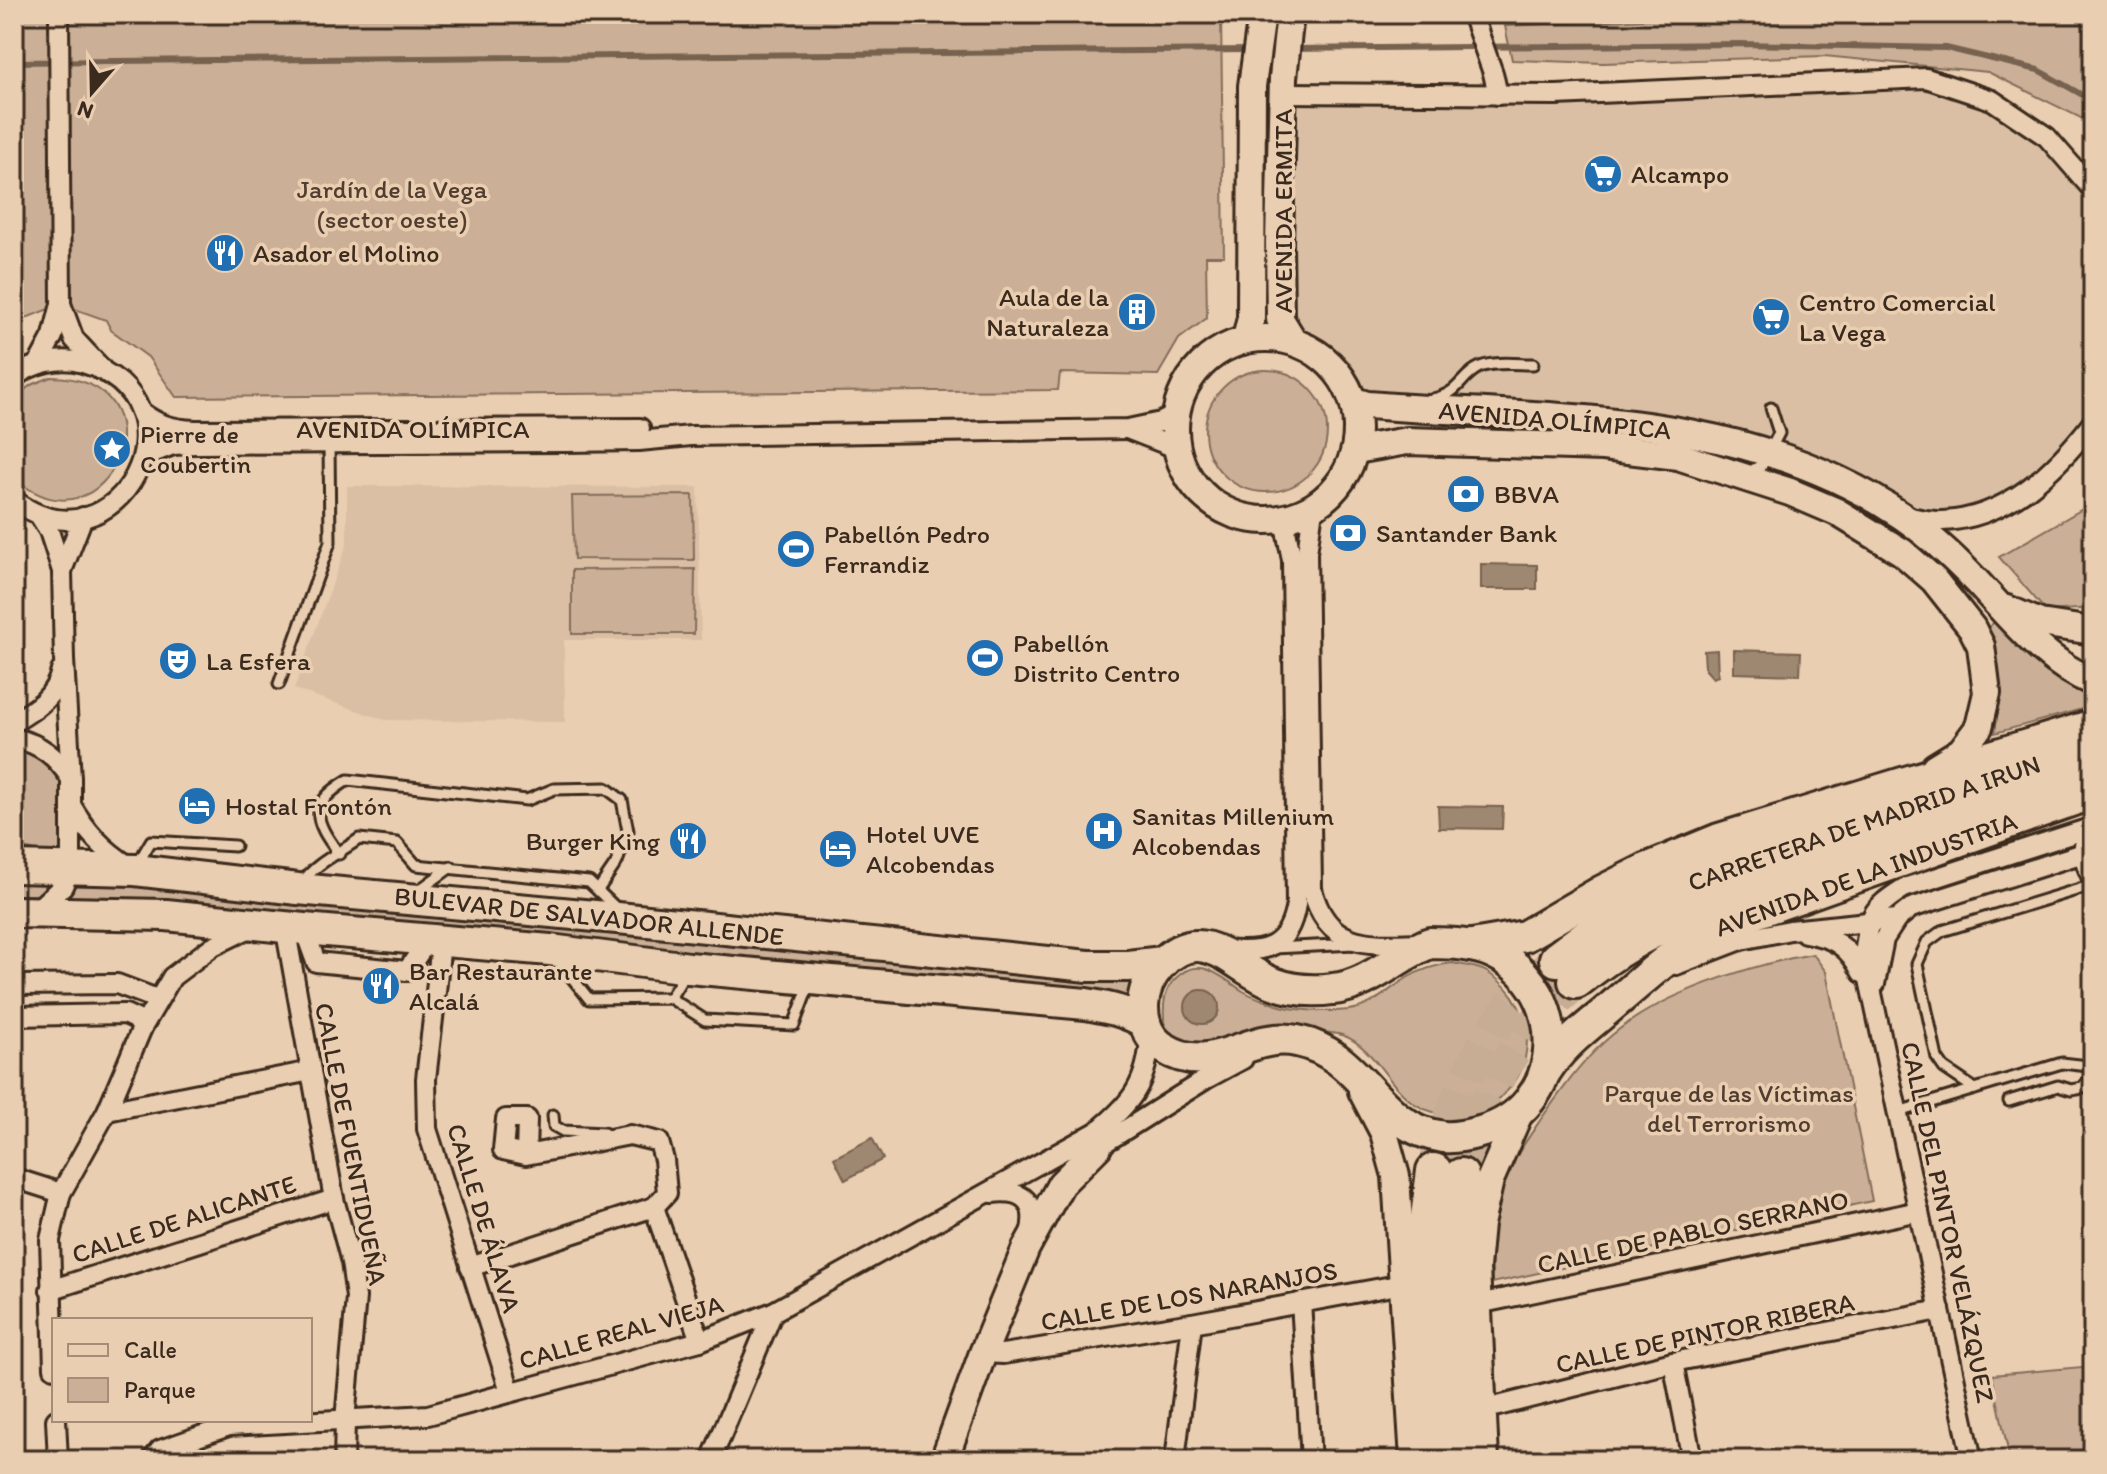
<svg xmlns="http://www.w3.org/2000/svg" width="2107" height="1474" font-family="Itim,sans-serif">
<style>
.built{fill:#dabfa4}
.green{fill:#cbb097;stroke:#836d5a;stroke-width:2}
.water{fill:#9f8872;stroke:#776250;stroke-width:2}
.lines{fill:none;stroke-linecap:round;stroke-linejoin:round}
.stream{stroke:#776250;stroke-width:6}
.highway-tunnel{stroke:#c7ad94;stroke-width:34;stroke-dasharray:34 17;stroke-linecap:butt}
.lane-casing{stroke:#3b2a1e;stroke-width:15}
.street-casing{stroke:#3b2a1e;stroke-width:24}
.secondary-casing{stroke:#3b2a1e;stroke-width:32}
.primary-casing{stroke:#3b2a1e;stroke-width:36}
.highway-casing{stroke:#3b2a1e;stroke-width:40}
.lane{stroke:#eaceb1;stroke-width:9}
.street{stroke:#eaceb1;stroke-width:18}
.secondary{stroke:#eaceb1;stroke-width:26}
.primary{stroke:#eaceb1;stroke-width:30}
.highway{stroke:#eaceb1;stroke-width:34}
.labels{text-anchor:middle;stroke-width:7;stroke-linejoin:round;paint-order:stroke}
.poi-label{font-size:26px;fill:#3b2a1e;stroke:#eaceb1;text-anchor:start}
.park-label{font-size:26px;fill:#513e30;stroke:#eaceb1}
.street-label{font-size:26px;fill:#3b2a1e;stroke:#eaceb1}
</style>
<rect width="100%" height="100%" fill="#eaceb1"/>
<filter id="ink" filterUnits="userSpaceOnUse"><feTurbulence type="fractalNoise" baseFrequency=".0125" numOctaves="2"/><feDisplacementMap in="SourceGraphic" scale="16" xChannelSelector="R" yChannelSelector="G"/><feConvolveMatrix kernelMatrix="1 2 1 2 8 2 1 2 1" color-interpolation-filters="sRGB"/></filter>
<g filter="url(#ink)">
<g class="built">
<polygon points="1926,78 1992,100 2093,190 2093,422 2012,501 1940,522 1770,453 1354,401 1342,377 1321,356 1294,342 1283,93"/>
<polygon points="347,486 698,487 701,640 564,640 565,722 385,720 294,689 347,544"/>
<polygon points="14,551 20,553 23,648 14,651"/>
</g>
<g class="green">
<polygon points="14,14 1221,14 1224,256 1206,256 1207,318 1179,339 1158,375 1060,373 1058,390 176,397 148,357 111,330 106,320 61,304 26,318 22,333 14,341"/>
<polygon points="1752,14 2093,14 2093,124 1988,72 1824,56 1603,63 1512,60 1505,26"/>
<circle cx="1266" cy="431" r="61"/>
<path d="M 51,377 C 181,378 111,561 14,478 L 14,398 L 31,385 Z"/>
<polygon points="693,495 694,560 574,559 572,496"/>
<polygon points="2093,503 2093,608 2046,611 1999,557"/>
<polygon points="695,569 694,634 572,634 572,570"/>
<path d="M 1997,619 L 2093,694 L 2093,706 L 1995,733 C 2000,697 2002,663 1987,629 Z"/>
<path d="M 14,747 L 29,748 L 57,769 L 62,783 L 63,853 C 46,857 33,847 14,848 Z"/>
<polygon points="14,876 54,882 37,895 14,895"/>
<polygon points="83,877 1133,976 1126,1002 59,904"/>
<path d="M 1813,954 L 1826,972 L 1872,1201 L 1492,1283 C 1492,1256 1489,1225 1497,1198 C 1504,1172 1526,1141 1541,1119 C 1562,1090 1584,1058 1612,1035 C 1662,993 1749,965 1813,954 Z"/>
<path d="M 1452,963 C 1463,965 1477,966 1487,972 C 1545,1007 1540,1095 1470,1111 C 1394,1129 1390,1052 1342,1035 C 1333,1032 1321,1032 1312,1031 C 1304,1030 1296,1028 1288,1029 C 1259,1034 1170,1069 1164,1019 C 1163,1004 1164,991 1175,979 C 1199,953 1222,978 1243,991 C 1253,997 1266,1001 1277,1005 C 1297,1011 1329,1012 1349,1010 C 1373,1007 1387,990 1407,978 C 1420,970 1436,965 1452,963 Z"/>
<polygon points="2093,1366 2093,1460 2010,1460 1992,1375"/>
</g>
<g class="water">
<polygon points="1481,564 1537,565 1537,589 1481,589"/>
<polygon points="1717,650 1718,676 1713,678 1705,669 1704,651"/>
<polygon points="1734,650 1801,652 1800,675 1734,673"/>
<polygon points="1438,806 1503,807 1502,829 1439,828"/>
<circle cx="1202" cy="1007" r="17"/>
<polygon points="872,1138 883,1159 845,1180 834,1158"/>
</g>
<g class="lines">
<g class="stream">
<polyline points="1292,49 1739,44 1946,48 2038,70 2093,101"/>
<polyline points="14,62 1248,50"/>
</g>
<g class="highway-tunnel">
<path d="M 1434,1171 C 1450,1112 1471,1057 1509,1008 C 1523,990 1541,975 1557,959"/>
<path d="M 1461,1176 C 1476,1122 1496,1069 1533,1026 C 1546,1010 1562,996 1576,981"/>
</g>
<g class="lane-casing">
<g id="lane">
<path d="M 1433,399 C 1461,393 1460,376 1480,367 C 1494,361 1518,364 1533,364"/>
<polyline points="1749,472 1763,464 1779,433 1771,408"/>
<polyline points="279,684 330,542 329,443"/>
<path d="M 2086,833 C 2071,850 2083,867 2090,885"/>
<path d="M 339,854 C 314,820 307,805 348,780 L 527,800 L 554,789 L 606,788 L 622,800 L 628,831 L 617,862 L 598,890"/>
<polyline points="137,865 151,841 235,846"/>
<path d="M 302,883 C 315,863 340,853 359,839 L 397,843 L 416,865 L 589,882 L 619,911"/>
<polyline points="418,891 451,867"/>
<polyline points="1274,948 1355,944"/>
<polyline points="557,959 589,999 670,998 705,1020 794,1025 809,985"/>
<polyline points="670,998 685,974"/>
<polyline points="1975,1089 1944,1068 1937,1058 1917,964 1927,942 1942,931 2093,885"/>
<polyline points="1898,1112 2062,1063 2088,1066 2092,1075 2083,1088 2071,1090 2058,1086 2009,1101"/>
<polyline points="553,1115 554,1126 563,1131 604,1133"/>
</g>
</g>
<g class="street-casing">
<g id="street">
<polyline points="1472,14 1493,73 1498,95"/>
<polyline points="1283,93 1556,95 1926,78 1992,100 2047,137 2093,190"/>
<polyline points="61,304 74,339 101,368"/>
<polyline points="38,364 53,336 61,304 59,14"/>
<path d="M 14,378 C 31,363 61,356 83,363 C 210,402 118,578 14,500"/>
<path d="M 140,411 C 158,425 172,429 195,430 L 640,428"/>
<polyline points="1130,430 1176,448"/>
<polyline points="143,457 173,445 195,444 566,442 639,441 691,436 1128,429 1161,422 1175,415"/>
<path d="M 1313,509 L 1307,553 L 1312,889 C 1327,949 1368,945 1419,943"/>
<path d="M 1905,516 C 1916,518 1930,522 1942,521 C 2007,519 2056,470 2093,422"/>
<polyline points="62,571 83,517"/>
<path d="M 14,722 C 36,709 55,697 61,671"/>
<path d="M 14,738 C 41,744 56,756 71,779"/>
<path d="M 71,805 C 86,831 103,850 129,866"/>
<polyline points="33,913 63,886 71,867 71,779 64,660 62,571 49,531 39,515"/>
<polyline points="285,926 334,1199 351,1262 356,1297 345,1420 344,1460"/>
<polyline points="304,929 316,962 407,971 428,940"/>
<path d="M 1805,933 C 1834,938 1848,945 1862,973"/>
<path d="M 1224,950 C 1264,954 1289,949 1296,904 L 1292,560 L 1284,520"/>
<polyline points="1676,965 1741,940 1790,930 1897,919 1911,908 2093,850"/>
<polyline points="1875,984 1884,939 1897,919"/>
<polyline points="14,985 117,984 157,999"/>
<polyline points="436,992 441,941"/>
<polyline points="434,1010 426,1079 427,1129 510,1391"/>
<polyline points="14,1016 125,1014 136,1019 142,1028"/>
<polyline points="107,1111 311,1071"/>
<polyline points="1098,1147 1206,1079 1243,1059"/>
<polyline points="526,1155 527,1119 506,1119 503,1150 526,1155 630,1135 659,1142 664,1160 667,1193 654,1207"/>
<polyline points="14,1178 61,1193"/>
<path d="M 992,1193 C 1025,1189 1038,1203 1030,1235"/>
<polyline points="654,1207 700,1341"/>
<polyline points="470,1267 654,1207"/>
<polyline points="50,1290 334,1199"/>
<polyline points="1301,1302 1311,1460"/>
<polyline points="1478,1304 1919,1211"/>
<polyline points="983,1353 1003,1354 1192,1323 1403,1284"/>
<polyline points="1673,1362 1692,1460"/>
<polyline points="54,1368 50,1240 61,1193 107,1111 142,1028 172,977 213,946 254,926"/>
<polyline points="1482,1410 1673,1362 1940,1310"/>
<polyline points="56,1420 58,1460"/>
<path d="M 152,1460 L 160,1450 L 229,1426 L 428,1415 L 700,1341 L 773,1312 L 1096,1132 C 1131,1104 1148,1083 1150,1036"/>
<polyline points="711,1460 773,1312"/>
<polyline points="1175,1460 1192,1323"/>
<path d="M 1972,1460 L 1864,956 C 1869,917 1869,910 1904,888 L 2093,827"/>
</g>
</g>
<g class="secondary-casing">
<g id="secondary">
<polyline points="1290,14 1283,78 1279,243 1280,319 1294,342"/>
<circle cx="1266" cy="429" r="91"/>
<polyline points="1242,341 1247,335 1251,318 1252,86 1262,14"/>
<path d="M 1354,401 L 1367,405 C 1549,419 1744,409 1902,516 C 1928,534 1953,557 1975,580 C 2012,619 2042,660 2093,682"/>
<polyline points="1356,450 1407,441 1603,447 1678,456 1790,492 1837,512 1902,552 1934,580 1972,628 1981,646 1987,693 1979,727 1961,751 1935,767"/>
<polyline points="2007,609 2040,623 2093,631"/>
<polyline points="1362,1091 1384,1133 1396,1176 1414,1460"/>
<polyline points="944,1460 983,1353 1026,1248 1061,1184 1098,1147"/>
<polyline points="1485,1460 1476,1267 1480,1224 1490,1180 1518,1116"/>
</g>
</g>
<g class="primary-casing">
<g id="primary">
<polyline points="14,867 135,870 298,889 628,919 1088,966 1128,966 1163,962"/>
<path d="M 14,912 L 166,915 L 304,929 L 550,950 L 689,968 L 1086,1004 C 1108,1008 1127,1011 1145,1023"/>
<path d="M 1430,943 C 1452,943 1474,944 1494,953 C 1574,991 1566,1110 1480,1132 C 1468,1135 1456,1138 1444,1137 C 1374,1128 1366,1055 1297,1041 C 1247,1031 1213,1079 1164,1048 C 1149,1039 1143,1024 1143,1007 C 1143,990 1150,976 1161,964 C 1204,920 1235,969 1273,983 C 1292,990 1312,992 1333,989 C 1370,985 1396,956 1430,943 Z"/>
<polyline points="1472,945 1525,936 1602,891 1646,869 1719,839 2093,725"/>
<path d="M 1546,1071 C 1563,1044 1589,1026 1612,1006 C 1646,977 1671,954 1710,929 L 2093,793"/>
</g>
</g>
<g class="highway-casing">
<g id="highway">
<polyline points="1557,959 1605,923 1683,886 1754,857 2093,744"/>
<path d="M 1576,981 C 1617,948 1645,933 1693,912 L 2093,773"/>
<polyline points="1434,1171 1427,1225 1427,1268 1436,1460"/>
<path d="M 1461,1460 C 1455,1365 1449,1270 1461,1176"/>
</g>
</g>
<use href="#lane" class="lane"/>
<use href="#street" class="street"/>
<use href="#secondary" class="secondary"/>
<use href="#primary" class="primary"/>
<use href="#highway" class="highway"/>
</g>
</g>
<defs>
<g id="supermarket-disc" transform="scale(2)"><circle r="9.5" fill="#1f6fb2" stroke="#eaceb1"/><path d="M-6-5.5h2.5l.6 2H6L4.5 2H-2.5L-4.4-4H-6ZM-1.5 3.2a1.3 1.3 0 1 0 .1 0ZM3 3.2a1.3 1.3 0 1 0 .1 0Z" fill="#fff"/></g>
<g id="restaurant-disc" transform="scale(2)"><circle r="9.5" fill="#1f6fb2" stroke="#eaceb1"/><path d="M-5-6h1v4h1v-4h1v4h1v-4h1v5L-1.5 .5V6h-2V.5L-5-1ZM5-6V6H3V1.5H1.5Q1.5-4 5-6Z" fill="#fff"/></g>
<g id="building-disc" transform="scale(2)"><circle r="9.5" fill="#1f6fb2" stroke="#eaceb1"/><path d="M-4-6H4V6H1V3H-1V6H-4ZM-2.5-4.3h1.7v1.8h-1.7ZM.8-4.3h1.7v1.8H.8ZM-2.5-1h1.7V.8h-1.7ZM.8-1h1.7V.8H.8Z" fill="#fff"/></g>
<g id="sight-disc" transform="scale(2)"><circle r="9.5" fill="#1f6fb2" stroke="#eaceb1"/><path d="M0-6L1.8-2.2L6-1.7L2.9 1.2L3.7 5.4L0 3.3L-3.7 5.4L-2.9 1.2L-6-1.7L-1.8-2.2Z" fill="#fff"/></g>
<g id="bank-disc" transform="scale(2)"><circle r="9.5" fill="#1f6fb2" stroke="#eaceb1"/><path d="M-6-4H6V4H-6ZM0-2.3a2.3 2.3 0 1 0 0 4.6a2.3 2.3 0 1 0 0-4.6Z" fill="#fff"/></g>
<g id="stadium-disc" transform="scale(2)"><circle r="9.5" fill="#1f6fb2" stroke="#eaceb1"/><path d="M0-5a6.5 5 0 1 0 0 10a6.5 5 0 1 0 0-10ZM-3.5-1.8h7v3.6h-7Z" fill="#fff"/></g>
<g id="theatre-disc" transform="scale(2)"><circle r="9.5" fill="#1f6fb2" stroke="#eaceb1"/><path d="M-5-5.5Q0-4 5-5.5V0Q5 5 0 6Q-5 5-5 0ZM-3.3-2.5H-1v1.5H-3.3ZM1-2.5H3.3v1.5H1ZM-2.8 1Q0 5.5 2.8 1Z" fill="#fff"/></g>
<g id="hotel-disc" transform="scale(2)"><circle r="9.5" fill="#1f6fb2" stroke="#eaceb1"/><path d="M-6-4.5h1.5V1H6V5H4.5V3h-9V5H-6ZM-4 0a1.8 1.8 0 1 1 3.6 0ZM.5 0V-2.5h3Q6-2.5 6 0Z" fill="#fff"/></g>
<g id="hospital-disc" transform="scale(2)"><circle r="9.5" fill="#1f6fb2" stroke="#eaceb1"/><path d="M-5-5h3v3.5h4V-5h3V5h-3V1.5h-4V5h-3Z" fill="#fff"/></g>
</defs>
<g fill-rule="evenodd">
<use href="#supermarket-disc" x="1603" y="174"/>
<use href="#restaurant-disc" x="225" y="253"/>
<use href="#building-disc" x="1137" y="312"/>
<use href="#supermarket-disc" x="1771" y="317"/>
<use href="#sight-disc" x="112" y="449"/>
<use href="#bank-disc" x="1466" y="494"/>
<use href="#bank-disc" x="1348" y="533"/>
<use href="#stadium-disc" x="796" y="549"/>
<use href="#stadium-disc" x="985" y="658"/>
<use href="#theatre-disc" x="178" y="661"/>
<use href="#hotel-disc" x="197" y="806"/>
<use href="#hospital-disc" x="1104" y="831"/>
<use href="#restaurant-disc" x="688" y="841"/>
<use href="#hotel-disc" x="838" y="849"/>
<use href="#restaurant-disc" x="381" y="986"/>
</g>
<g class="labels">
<g class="poi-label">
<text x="1631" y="183">Alcampo</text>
<text x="253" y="262">Asador el Molino</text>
<text x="1109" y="306" text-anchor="end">Aula de la<tspan x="1109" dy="30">Naturaleza</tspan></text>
<text x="1799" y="311">Centro Comercial<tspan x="1799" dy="30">La Vega</tspan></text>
<text x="140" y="443">Pierre de<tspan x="140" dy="30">Coubertin</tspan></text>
<text x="1494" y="503">BBVA</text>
<text x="1376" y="542">Santander Bank</text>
<text x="824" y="543">Pabellón Pedro<tspan x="824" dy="30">Ferrandiz</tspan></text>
<text x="1013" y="652">Pabellón<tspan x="1013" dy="30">Distrito Centro</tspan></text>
<text x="206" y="670">La Esfera</text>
<text x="225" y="815">Hostal Frontón</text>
<text x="1132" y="825">Sanitas Millenium<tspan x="1132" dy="30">Alcobendas</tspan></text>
<text x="866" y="843">Hotel UVE<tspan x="866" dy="30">Alcobendas</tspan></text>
<text x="660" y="850" text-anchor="end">Burger King</text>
<text x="409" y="980">Bar Restaurante<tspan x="409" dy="30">Alcalá</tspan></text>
</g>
<g class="park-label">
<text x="392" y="198">Jardín de la Vega<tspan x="392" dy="30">(sector oeste)</tspan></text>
<text x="1729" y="1102">Parque de las Víctimas<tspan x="1729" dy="30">del Terrorismo</tspan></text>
</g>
<g class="street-label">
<text transform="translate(1283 211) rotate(-90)" y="9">AVENIDA ERMITA</text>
<text transform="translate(1555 420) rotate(5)" y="9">AVENIDA OLÍMPICA</text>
<text x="413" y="438">AVENIDA OLÍMPICA</text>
<text transform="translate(1864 823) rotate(-19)" y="9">CARRETERA DE MADRID A IRUN</text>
<text transform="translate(1866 874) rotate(-20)" y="9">AVENIDA DE LA INDUSTRIA</text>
<text transform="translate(589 916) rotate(6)" y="9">BULEVAR DE SALVADOR ALLENDE</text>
<text transform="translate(351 1144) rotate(79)" y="9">CALLE DE FUENTIDUEÑA</text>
<text transform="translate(484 1218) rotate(73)" y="9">CALLE DE ÁLAVA</text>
<text transform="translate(184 1219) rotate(-18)" y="9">CALLE DE ALICANTE</text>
<text transform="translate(1948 1222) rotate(78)" y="9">CALLE DEL PINTOR VELÁZQUEZ</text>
<text transform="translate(1693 1232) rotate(-12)" y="9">CALLE DE PABLO SERRANO</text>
<text transform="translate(1189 1296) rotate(-10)" y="9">CALLE DE LOS NARANJOS</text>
<text transform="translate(621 1332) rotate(-16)" y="9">CALLE REAL VIEJA</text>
<text transform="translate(1705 1333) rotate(-12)" y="9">CALLE DE PINTOR RIBERA</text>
</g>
</g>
<rect width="2107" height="1474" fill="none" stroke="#eaceb1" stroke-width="48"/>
<rect x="24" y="24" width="2059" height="1426" fill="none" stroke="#3b2a1e" stroke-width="3" filter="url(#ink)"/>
<rect x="52" y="1318" width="260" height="104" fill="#eaceb1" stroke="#a48c76" stroke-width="2"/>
<rect x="68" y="1344" width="40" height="12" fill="#eaceb1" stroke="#a48c76" stroke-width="2"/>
<text x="124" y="1358" font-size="24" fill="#3b2a1e">Calle</text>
<rect x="68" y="1378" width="40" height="24" fill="#cbb097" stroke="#a48c76" stroke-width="2"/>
<text x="124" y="1398" font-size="24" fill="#3b2a1e">Parque</text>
<g transform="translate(92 92) rotate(200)" stroke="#eaceb1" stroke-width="6" paint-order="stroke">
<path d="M0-6L14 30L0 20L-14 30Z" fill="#3b2a1e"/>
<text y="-12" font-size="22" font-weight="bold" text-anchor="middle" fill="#3b2a1e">N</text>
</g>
</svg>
